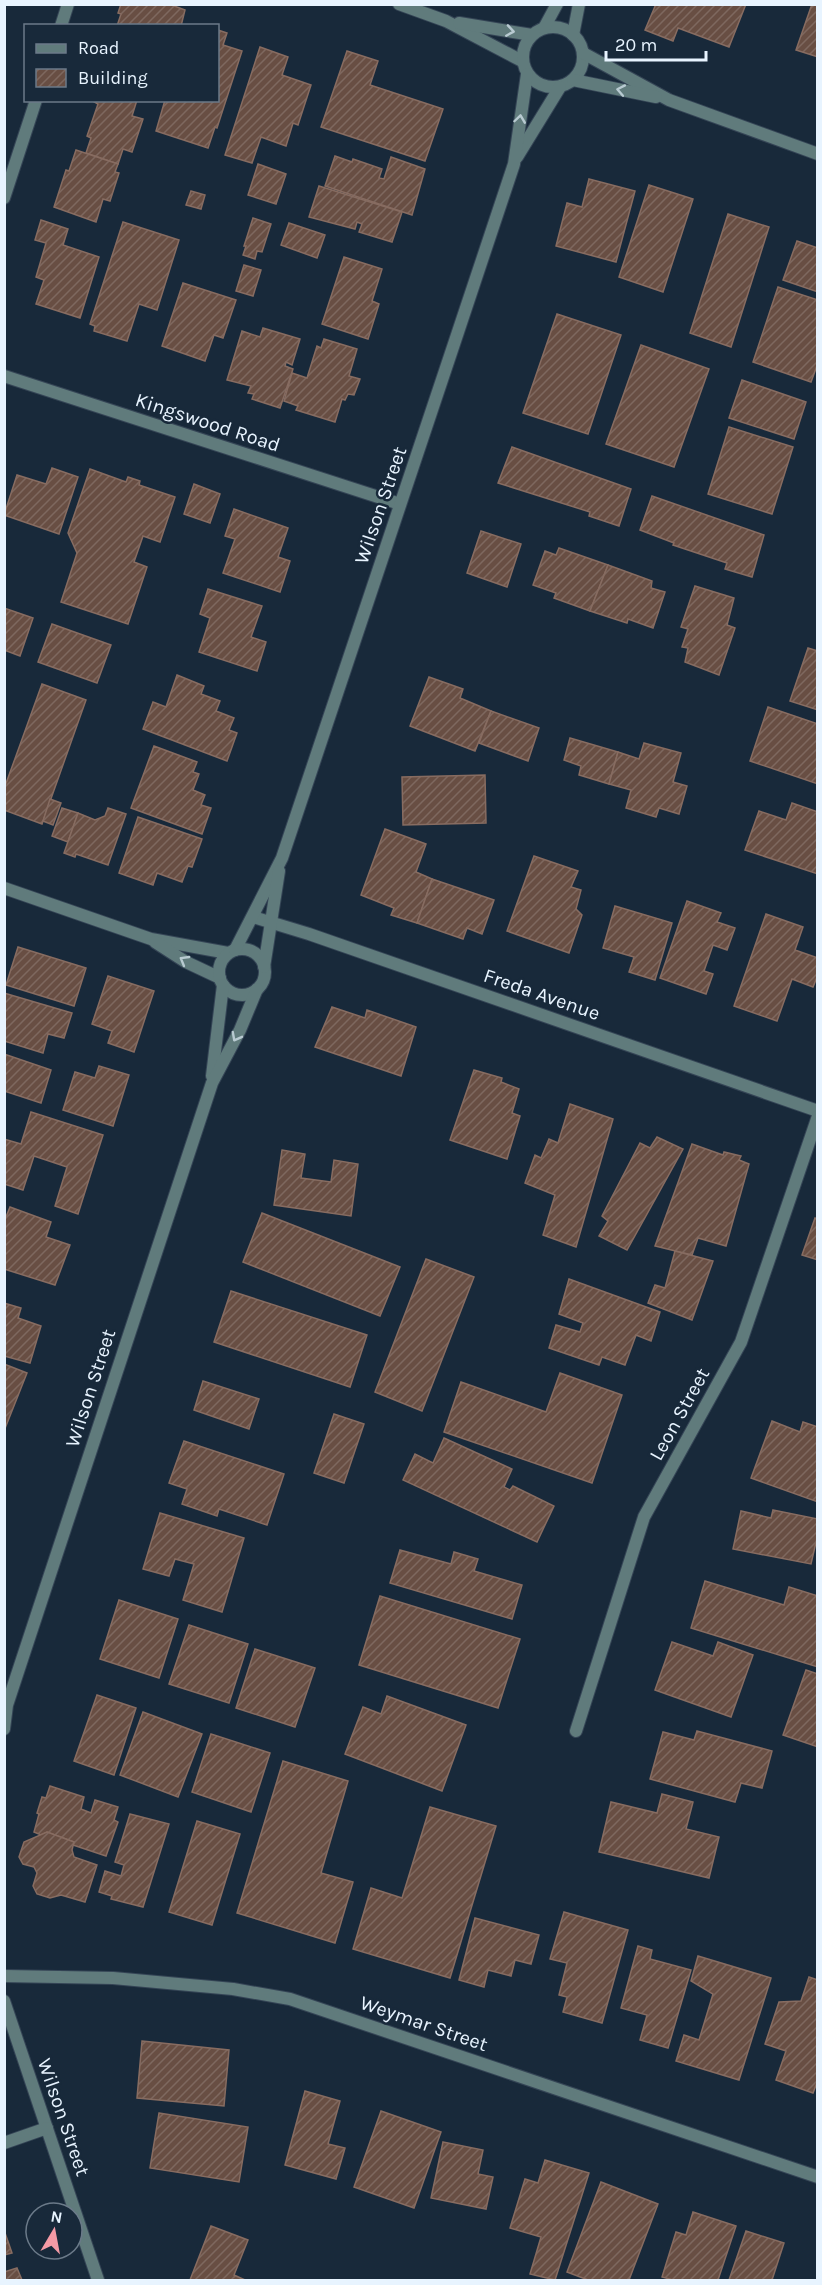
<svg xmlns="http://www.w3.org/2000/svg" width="822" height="2285" font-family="Karla,sans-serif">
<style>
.building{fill:url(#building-hatch);stroke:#876c61;stroke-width:1.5}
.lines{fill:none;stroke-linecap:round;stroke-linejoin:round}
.street-casing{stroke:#354556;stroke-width:14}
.street{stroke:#607b7c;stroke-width:12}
.oneway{stroke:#b8cad1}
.labels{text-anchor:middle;stroke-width:5;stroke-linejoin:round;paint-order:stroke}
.street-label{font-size:20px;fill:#e8f4ff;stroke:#18293a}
</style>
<defs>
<pattern id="building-hatch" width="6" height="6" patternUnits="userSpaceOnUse" patternTransform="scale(1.5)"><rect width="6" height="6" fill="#684e43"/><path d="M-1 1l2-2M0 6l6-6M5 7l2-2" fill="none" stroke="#7e685f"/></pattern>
</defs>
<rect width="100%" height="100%" fill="#18293a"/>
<g class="building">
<polygon points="121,4 169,4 185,10 181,26 117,26 121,14 118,13"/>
<polygon points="656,4 746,4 729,47 678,28 673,41 645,30"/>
<polygon points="812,4 818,4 818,57 796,50"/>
<polygon points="218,30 227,33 223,45 242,51 217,128 215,127 208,148 156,131 165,100 218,100"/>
<polygon points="260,47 288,57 282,75 311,85 298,125 293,123 286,146 261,137 252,163 225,155"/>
<polygon points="347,51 378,61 370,85 443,109 425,161 321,127"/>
<polygon points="91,100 137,100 132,116 143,119 132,152 123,149 118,164 86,153 91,138 87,136 98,104"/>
<polygon points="76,150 118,164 115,172 119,173 110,201 103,199 96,222 54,207 66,170 69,171"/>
<polygon points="335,156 352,162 353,159 382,169 379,178 384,179 391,157 425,169 412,215 325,186"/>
<polygon points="258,164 286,174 276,204 248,195"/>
<polygon points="589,179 635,191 616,262 556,246 567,203 582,207"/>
<polygon points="649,185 693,199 663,292 619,277"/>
<polygon points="319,186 402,212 392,242 359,232 362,224 357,222 355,229 309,217"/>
<polygon points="191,191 205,195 201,209 186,205"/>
<polygon points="728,214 769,227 731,347 690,333"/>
<polygon points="253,218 271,224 262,252 257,251 255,259 243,255 246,246 244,246"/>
<polygon points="41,220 68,229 63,245 99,257 80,318 36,304 44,280 36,277 46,243 35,240"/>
<polygon points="123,222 179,240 157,310 139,304 127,341 94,331 95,326 90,324"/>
<polygon points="289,223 325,235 317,258 281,245"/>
<polygon points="797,241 818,248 818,292 783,280"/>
<polygon points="344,257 382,269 372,301 379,304 368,339 322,324"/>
<polygon points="244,265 261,270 253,296 236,291"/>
<polygon points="183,283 236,300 223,338 214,335 205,361 162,346"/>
<polygon points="778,287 818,300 818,363 811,382 753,362"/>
<polygon points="557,314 621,335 588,434 523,413"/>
<polygon points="263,328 300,339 292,365 286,362 285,366 293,369 280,408 252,399 254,394 248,393 251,386 227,380 242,331 260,337"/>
<polygon points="324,339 357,349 349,376 360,379 354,395 348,394 345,400 342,399 335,422 296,410 298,406 284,401 292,373 307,378 317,346 321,348"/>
<polygon points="641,345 709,369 674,467 606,444"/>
<polygon points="742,380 806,402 794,439 729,418"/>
<polygon points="729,427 793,447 772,514 708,494"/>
<polygon points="512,447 631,489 619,526 589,516 590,512 498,483"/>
<polygon points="52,468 78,477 59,534 4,515 17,475 46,484"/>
<polygon points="90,469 126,482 128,477 140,481 139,485 175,497 160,542 143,536 134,562 147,567 128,624 61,602 77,553 68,533"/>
<polygon points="194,484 220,494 210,523 184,514"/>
<polygon points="652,496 764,535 752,577 725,569 727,563 673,545 674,543 640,530"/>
<polygon points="234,509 288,528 278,557 290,561 280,592 223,573 235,539 225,536"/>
<polygon points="481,531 521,544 507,587 467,573"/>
<polygon points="559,548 608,565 590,611 554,598 556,593 533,585 545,551 556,555"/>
<polygon points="608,565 652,581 651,588 665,592 653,628 628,619 627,623 590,611"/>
<polygon points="695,586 734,598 727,625 735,628 719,675 685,662 688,648 682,647 688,629 681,627"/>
<polygon points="208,589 262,606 251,637 266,642 257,671 199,652 210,618 200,614"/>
<polygon points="4,608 33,618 20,656 4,650"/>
<polygon points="52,624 111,645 97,683 38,662"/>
<polygon points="808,648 818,651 818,710 790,701"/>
<polygon points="177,675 204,686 201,694 220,701 216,711 234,718 229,730 237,733 227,761 143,729 153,702 166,707"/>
<polygon points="429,677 463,689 460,698 491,711 475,751 410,726"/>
<polygon points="42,684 86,700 42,824 4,810 4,789"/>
<polygon points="768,707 818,724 818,784 750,761"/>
<polygon points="491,711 539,728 528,761 479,743"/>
<polygon points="570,738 618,752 609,784 579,775 581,766 564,760"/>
<polygon points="644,743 681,753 673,782 687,786 679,814 659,808 656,817 626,808 631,790 609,784 618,752 639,759"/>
<polygon points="154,746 197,762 193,772 199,774 193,790 205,795 201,805 211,808 202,834 131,808"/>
<polygon points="485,775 486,823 403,825 402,777"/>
<polygon points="50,799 61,803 53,825 43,821"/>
<polygon points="792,803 818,812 818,874 745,850 759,811 786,820"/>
<polygon points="62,808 78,813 68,842 52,836"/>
<polygon points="108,808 126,814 108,865 76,854 75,857 64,853 78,813 95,820 105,816"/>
<polygon points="138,817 202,839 192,867 188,866 182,882 157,873 153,885 119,873"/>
<polygon points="385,829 426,844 416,872 432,879 417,923 391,915 394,908 361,895"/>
<polygon points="534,856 578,871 571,887 581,890 576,909 582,915 569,953 507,931"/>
<polygon points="432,879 494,900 482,934 467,928 463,939 417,923"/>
<polygon points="687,901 721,913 717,922 735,928 727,950 713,945 704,971 713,974 706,994 660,978"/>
<polygon points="615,906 672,923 655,980 629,972 634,957 603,948"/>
<polygon points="766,914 803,927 795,950 818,958 818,975 813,987 792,979 777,1021 734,1006"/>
<polygon points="18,947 86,968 74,1006 6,985"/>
<polygon points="108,976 154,991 134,1052 108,1043 112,1031 92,1024"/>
<polygon points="4,993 72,1013 64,1038 48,1034 43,1053 4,1041"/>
<polygon points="332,1007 365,1018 367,1010 416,1027 401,1076 315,1047"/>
<polygon points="4,1054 51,1070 41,1103 4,1091"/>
<polygon points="99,1066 129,1075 113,1126 63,1110 75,1072 95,1078"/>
<polygon points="474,1070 502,1078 501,1082 519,1089 512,1113 520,1116 507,1159 450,1140"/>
<polygon points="570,1104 613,1119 576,1247 543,1235 555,1195 525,1183 535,1155 541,1158 549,1139 558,1143"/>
<polygon points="31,1112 103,1135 78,1214 55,1206 67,1167 34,1156 23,1190 4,1184 4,1139 21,1144"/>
<polygon points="657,1137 683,1149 627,1250 599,1236 608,1221 602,1216 640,1143 650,1148"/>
<polygon points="692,1144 723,1155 724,1152 741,1156 739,1160 749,1164 726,1246 698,1238 692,1255 655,1246"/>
<polygon points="282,1150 305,1154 301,1178 331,1182 334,1160 358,1164 351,1216 274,1205"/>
<polygon points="10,1207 51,1222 46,1237 70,1245 55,1285 4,1269 4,1222"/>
<polygon points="262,1213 400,1267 380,1316 243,1262"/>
<polygon points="815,1218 818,1219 818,1260 802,1255"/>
<polygon points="675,1251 713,1261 692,1320 648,1303 655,1285 665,1288"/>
<polygon points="426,1259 474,1277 422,1411 375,1392"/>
<polygon points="569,1279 660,1312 651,1341 636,1335 625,1365 602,1357 599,1365 549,1348 556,1325 580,1332 583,1323 559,1314"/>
<polygon points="231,1291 367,1335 350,1387 214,1342"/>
<polygon points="4,1303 21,1308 18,1318 41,1326 30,1363 4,1356"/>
<polygon points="4,1364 27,1373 4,1431"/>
<polygon points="560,1373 622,1395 592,1483 444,1432 461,1382 546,1412"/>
<polygon points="203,1381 259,1399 249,1429 194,1410"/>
<polygon points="334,1414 364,1424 344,1483 314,1473"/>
<polygon points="772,1421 800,1432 803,1422 818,1427 818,1502 751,1478"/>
<polygon points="444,1438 512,1469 504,1487 510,1490 513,1486 554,1506 537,1542 403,1480 415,1454 433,1463"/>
<polygon points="184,1441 284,1474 267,1525 219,1509 217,1516 182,1504 187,1489 169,1483"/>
<polygon points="773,1510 818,1519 818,1534 811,1564 733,1549 741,1511 771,1518"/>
<polygon points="160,1513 244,1538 222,1612 183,1600 194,1564 175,1559 169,1576 143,1569"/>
<polygon points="400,1550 451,1564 454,1552 478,1559 474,1571 522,1585 512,1619 390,1583"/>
<polygon points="705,1581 784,1605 789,1587 818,1596 818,1667 691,1628"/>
<polygon points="380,1596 520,1639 498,1708 359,1665"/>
<polygon points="119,1600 178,1619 159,1678 100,1659"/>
<polygon points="189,1625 248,1644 229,1703 169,1684"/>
<polygon points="672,1642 713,1656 718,1642 753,1655 731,1717 655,1690"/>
<polygon points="255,1649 315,1668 295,1727 236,1708"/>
<polygon points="806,1670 818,1674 818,1747 783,1735"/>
<polygon points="97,1695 136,1708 114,1775 74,1761"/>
<polygon points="387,1696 466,1725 442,1791 345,1754 363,1707 381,1714"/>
<polygon points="143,1712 202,1734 178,1797 120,1775"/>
<polygon points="697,1731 772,1751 762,1788 741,1783 735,1802 650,1779 663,1732 694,1740"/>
<polygon points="211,1734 270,1753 251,1812 192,1792"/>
<polygon points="283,1761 348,1781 321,1873 353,1882 335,1943 237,1913"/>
<polygon points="50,1786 84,1797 81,1809 91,1813 95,1800 118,1807 114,1820 118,1822 106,1856 73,1845 74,1842 47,1832 41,1835 34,1832 39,1814 37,1813 42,1797 46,1798"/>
<polygon points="662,1794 693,1802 686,1829 719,1837 709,1878 599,1852 611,1802 657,1813"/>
<polygon points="430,1807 496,1826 450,1978 353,1949 371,1888 402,1898"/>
<polygon points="130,1814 169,1824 143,1907 111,1899 112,1896 99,1892 105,1871 121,1876 124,1865 115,1862"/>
<polygon points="197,1821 240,1834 212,1925 169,1912"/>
<polygon points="47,1832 74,1842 72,1850 74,1857 97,1865 85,1902 61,1895 50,1898 37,1894 33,1886 37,1873 34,1867 23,1864 19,1857 24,1842"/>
<polygon points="564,1912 628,1930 602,2023 563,2012 567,1997 559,1995 567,1963 550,1959"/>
<polygon points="475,1918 539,1935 531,1964 515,1960 511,1976 488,1970 484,1987 459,1980"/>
<polygon points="638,1946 652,1950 650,1959 691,1970 668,2048 640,2040 647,2015 621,2008"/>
<polygon points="698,1956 771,1978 739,2080 676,2061 684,2035 699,2040 713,1994 691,1981"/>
<polygon points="809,1977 818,1980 818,2080 813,2093 776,2080 786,2051 765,2044 779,2002 801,2001"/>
<polygon points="142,2041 229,2050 224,2106 137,2098"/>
<polygon points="305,2091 340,2101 328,2144 345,2148 336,2179 285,2165"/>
<polygon points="381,2111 441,2132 414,2208 354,2187"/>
<polygon points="159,2113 248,2127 239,2182 150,2168"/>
<polygon points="443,2142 483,2150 478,2174 493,2177 486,2209 431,2198"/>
<polygon points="545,2160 589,2173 555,2280 530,2274 541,2237 510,2228 525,2179 538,2183"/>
<polygon points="601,2182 658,2204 629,2280 588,2280 567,2272"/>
<polygon points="693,2212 736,2226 718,2280 673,2280 662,2277 676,2232 686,2235"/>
<polygon points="211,2226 248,2240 234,2275 245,2280 190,2280"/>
<polygon points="4,2230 12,2253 4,2255"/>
<polygon points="746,2231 784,2243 772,2280 729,2280"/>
<polygon points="17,2268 22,2280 4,2280 4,2272"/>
</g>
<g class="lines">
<g class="street-casing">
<g id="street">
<polyline points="399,4 446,21 522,61"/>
<polyline points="459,23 532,35"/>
<polyline points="61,26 68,4"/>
<circle cx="553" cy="57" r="30"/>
<polyline points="544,28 557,4"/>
<polyline points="573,35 579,4"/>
<polyline points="583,53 669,100 818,154"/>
<polyline points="573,80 656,97"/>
<polyline points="517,157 560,87"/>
<polyline points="4,198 36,100"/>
<polyline points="4,376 400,504"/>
<polyline points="4,888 151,939 228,953"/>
<polyline points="253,917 309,934 818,1111"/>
<polyline points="155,942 186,962 220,978"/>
<circle cx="242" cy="972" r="23"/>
<polyline points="235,950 282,858 458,332 514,164 527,74"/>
<polyline points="264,967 279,871"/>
<polyline points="212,1076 223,985"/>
<polyline points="4,1729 7,1705 212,1083 240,1030 257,989"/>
<polyline points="576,1731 644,1517 741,1342 818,1116"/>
<polyline points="4,1976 113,1978 233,1989 290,1999 818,2177"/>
<polyline points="4,2001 98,2280"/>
<polyline points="4,2143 47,2128"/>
</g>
</g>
<use href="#street" class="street"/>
</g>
<defs><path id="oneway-chevron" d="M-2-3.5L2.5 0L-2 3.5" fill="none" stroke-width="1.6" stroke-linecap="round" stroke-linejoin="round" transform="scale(1.5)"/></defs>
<g class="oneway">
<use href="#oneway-chevron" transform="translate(510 31) rotate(9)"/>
<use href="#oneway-chevron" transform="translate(621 90) rotate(-169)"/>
<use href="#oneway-chevron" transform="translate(520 119) rotate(-82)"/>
<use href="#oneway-chevron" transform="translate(184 960) rotate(-150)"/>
<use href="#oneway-chevron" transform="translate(236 1037) rotate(118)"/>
</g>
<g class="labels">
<g class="street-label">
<text transform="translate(208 422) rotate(18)" y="7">Kingswood Road</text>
<text transform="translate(380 505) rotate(-71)" y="7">Wilson Street</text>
<text transform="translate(542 994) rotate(19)" y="7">Freda Avenue</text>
<text transform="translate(90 1388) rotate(-72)" y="7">Wilson Street</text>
<text transform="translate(679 1414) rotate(-61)" y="7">Leon Street</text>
<text transform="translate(424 2023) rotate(19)" y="7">Weymar Street</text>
<text transform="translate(64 2117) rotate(71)" y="7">Wilson Street</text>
</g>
</g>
<rect width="822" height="2285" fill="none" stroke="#e8f4ff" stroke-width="12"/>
<rect x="24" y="24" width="195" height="78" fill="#18293a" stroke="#6b7a89" stroke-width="1.5"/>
<rect x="36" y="44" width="30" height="9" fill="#607b7c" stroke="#6b7a89" stroke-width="1.5"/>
<text x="78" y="54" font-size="18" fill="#e8f4ff">Road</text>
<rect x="36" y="69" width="30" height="18" fill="url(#building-hatch)" stroke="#6b7a89" stroke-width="1.5"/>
<text x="78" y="84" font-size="18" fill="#e8f4ff">Building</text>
<g transform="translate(54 2231) rotate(10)"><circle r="28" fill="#18293a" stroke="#6b7a89" stroke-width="1.5"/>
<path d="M0-4.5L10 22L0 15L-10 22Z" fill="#f49aa5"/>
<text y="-9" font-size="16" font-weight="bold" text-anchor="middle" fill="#e8f4ff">N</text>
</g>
<path d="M606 51v9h100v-9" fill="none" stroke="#e8f4ff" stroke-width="3"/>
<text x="615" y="51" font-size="18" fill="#e8f4ff" stroke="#18293a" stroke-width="4.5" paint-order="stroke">20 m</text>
</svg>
